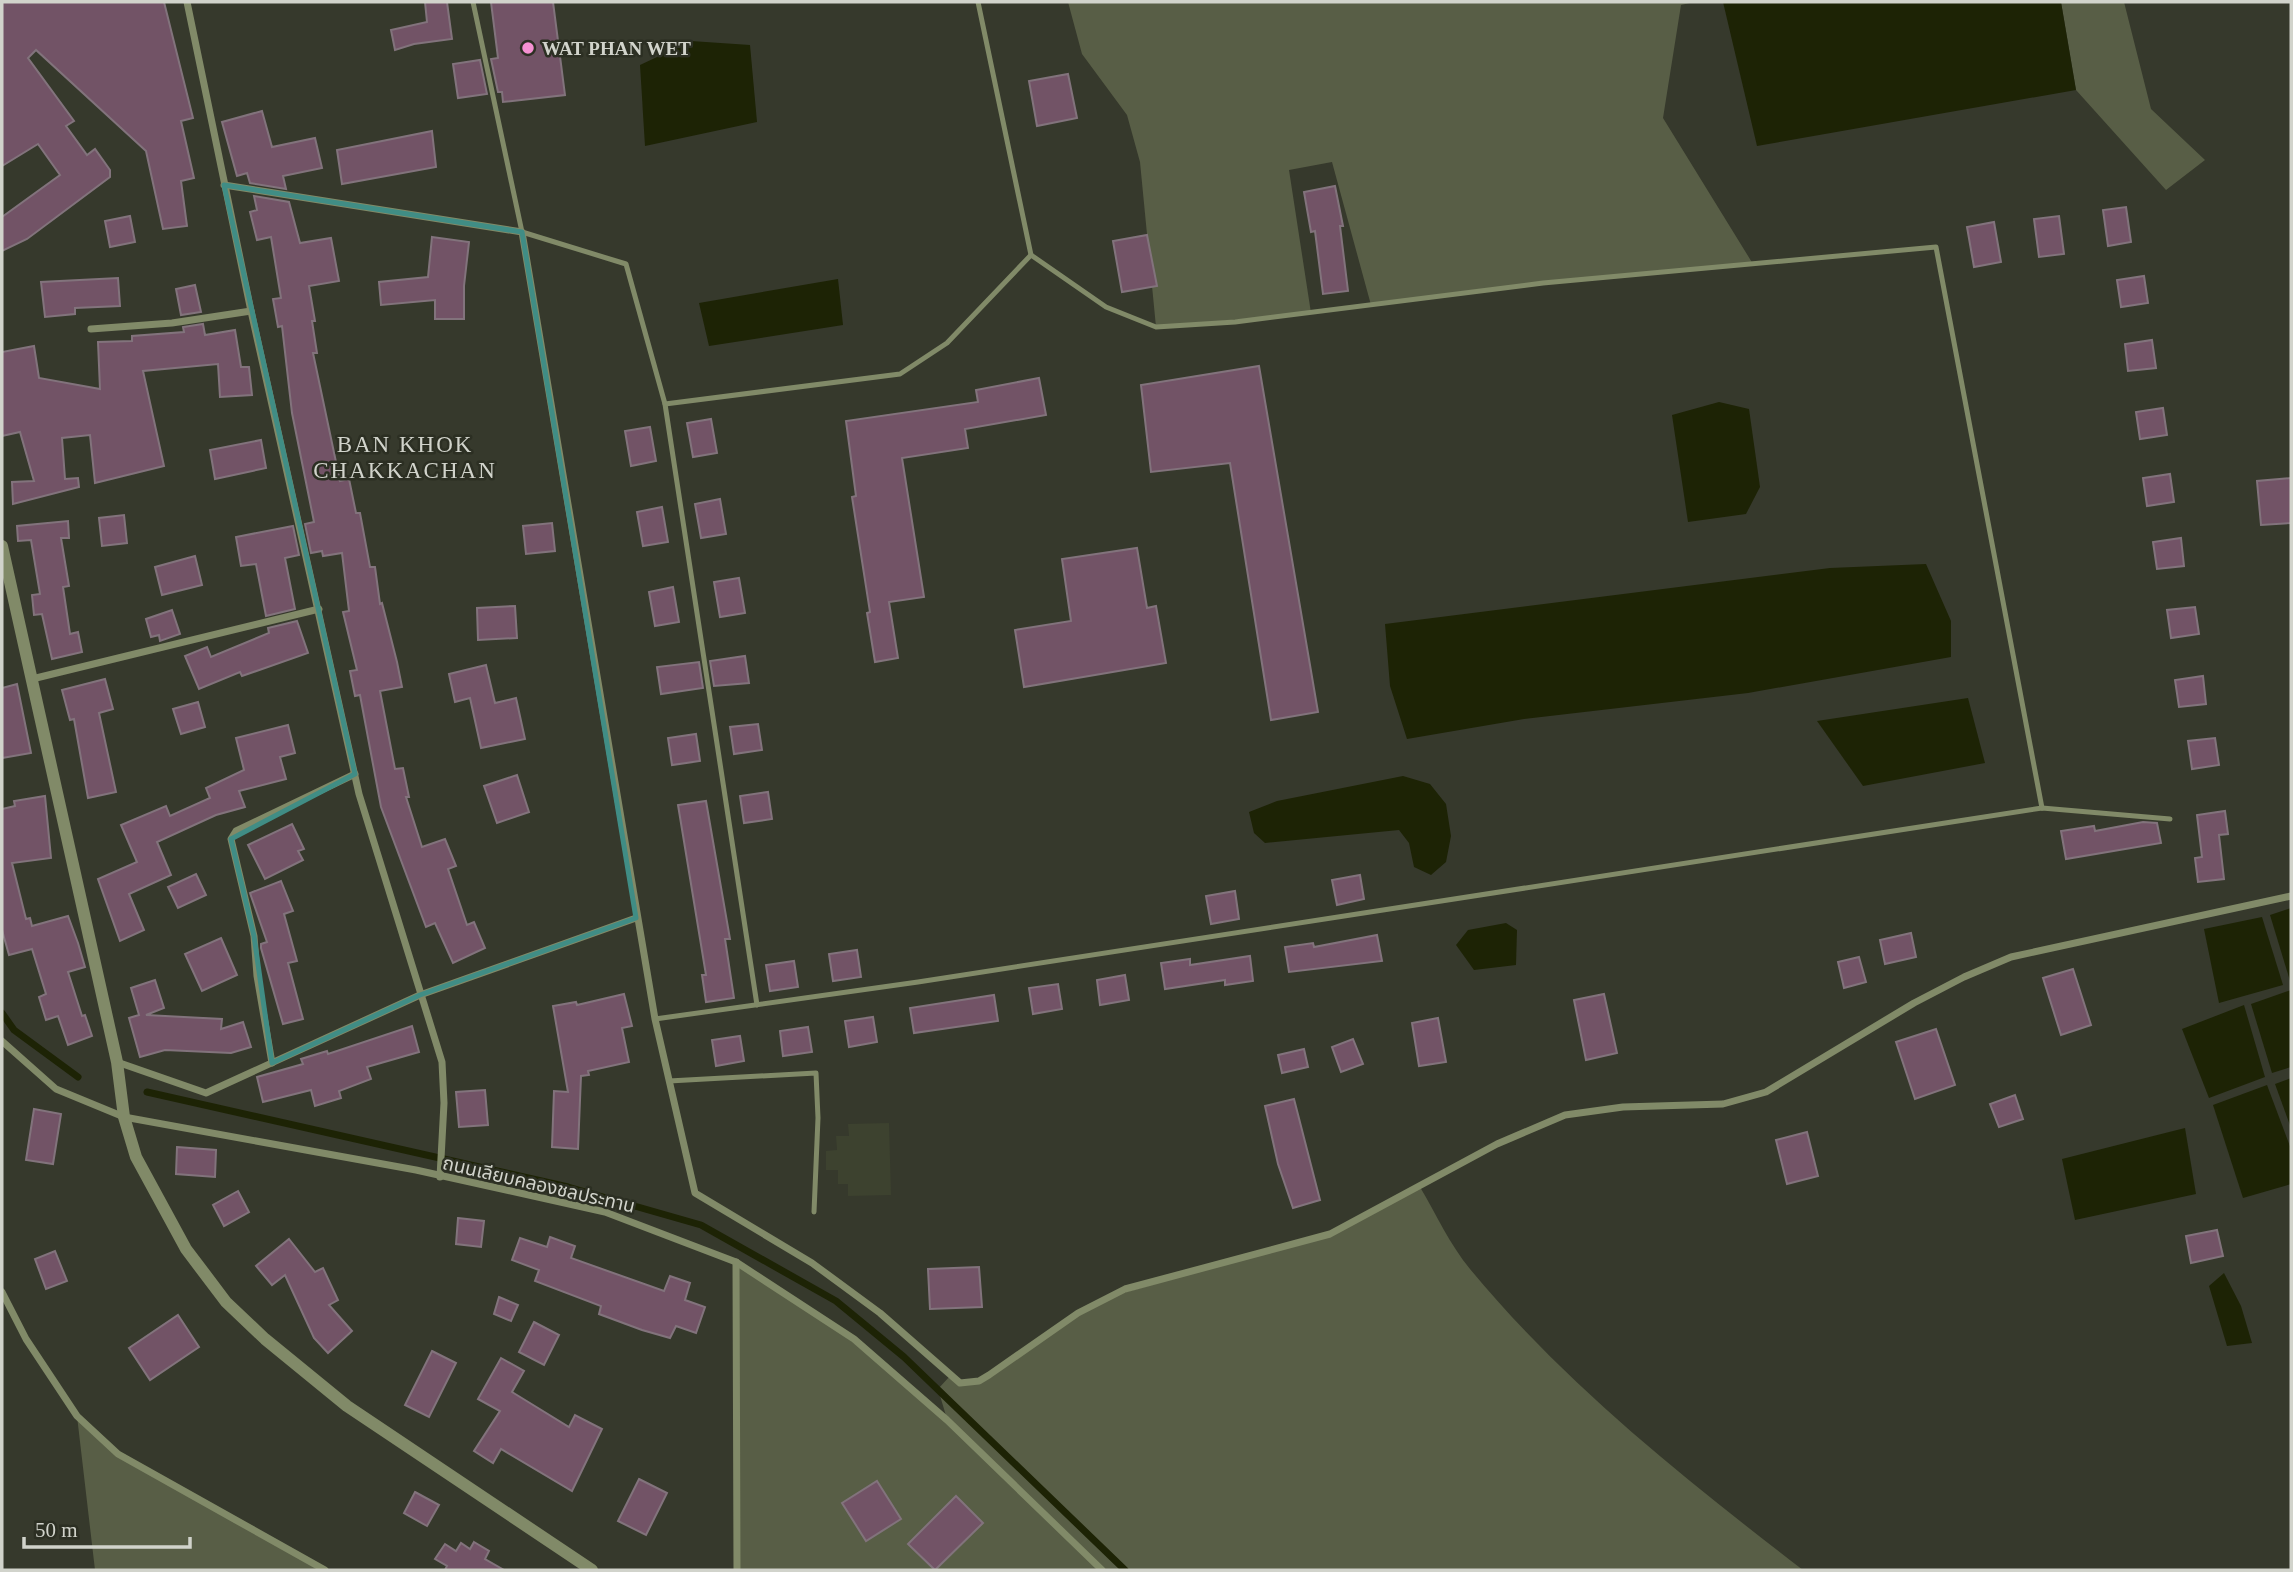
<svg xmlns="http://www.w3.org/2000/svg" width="2293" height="1572" font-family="'Times New Roman','Noto Sans Thai',serif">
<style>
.built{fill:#3d422f}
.green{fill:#585e46}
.water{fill:#1d2305}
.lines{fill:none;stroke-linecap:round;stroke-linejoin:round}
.stream{stroke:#1d2305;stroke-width:7}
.building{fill:#725366;stroke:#82737c;stroke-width:2}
.service{stroke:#818a68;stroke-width:5}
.minor{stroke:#818a68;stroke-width:7}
.tertiary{stroke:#818a68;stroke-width:12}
.marked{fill:none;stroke:#408d85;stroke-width:5;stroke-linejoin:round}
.poi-dot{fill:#f591d2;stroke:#2c2f23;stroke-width:2.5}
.labels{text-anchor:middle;stroke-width:5;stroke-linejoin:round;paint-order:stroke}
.poi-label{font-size:19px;font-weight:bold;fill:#d1d3cb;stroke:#2c2f23;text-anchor:start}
.street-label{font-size:19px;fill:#d1d3cb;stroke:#2c2f23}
.quarter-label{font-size:23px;letter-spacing:2px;fill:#d1d3cb;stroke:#2c2f23}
</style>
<rect width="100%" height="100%" fill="#36392c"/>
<polygon class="built" points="889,1123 891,1195 848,1196 848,1184 838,1184 838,1170 826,1170 826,1151 837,1150 836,1136 849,1136 848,1124"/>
<g class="green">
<polygon points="1068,2 1694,2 1681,5 1663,118 1753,264 1543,283 1371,305 1332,162 1289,170 1311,313 1156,327 1140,162 1127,115 1082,54"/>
<polygon points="2061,2 2124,2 2151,109 2205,160 2166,190 2076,90"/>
<path d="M 1420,1187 C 1436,1214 1450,1245 1470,1269 C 1565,1384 1686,1480 1803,1570 L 737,1570 L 736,1262 L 812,1309 L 947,1419 L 938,1389 L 950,1376 L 960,1383 L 979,1381 L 1102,1299 L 1330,1234 Z"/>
<polygon points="77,1416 118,1454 321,1570 95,1570"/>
</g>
<g class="water">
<polygon points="1723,2 2061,2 2076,90 1757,146"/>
<polygon points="691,41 750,45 757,122 645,146 640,65"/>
<polygon points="838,279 843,325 709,346 699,303"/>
<polygon points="1719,402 1749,409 1760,487 1746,514 1688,522 1672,415"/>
<polygon points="1926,564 1951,621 1951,657 1748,693 1524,719 1407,739 1390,686 1385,624 1830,568"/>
<polygon points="1968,698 1985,763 1863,786 1817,721"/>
<polygon points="1403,776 1430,784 1446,804 1451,836 1446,862 1431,875 1414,867 1409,843 1399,830 1265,843 1254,833 1249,812 1277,801"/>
<polygon points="2291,908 2291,984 2270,915"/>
<polygon points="2262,917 2283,985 2219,1003 2204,929"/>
<polygon points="1506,923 1517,930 1516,965 1474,970 1456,945 1468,930"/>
<polygon points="2291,990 2291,1067 2272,1073 2251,1004"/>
<polygon points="2244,1005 2265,1077 2209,1098 2182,1029"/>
<polygon points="2291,1078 2291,1128 2275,1084"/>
<polygon points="2267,1085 2291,1149 2291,1184 2243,1198 2213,1105"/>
<polygon points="2185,1128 2196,1194 2075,1220 2062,1159"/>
<polygon points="2224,1273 2241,1306 2252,1343 2227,1346 2209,1286"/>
</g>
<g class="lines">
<g class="stream">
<polyline points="2,1013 14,1030 78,1077"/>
<polyline points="147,1092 568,1187 701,1225 836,1301 904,1357 1125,1570"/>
</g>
</g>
<g class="building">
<polygon points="2,2 164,2 193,118 181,121 194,178 181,181 187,226 163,229 146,151 36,50 28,58 74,121 66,126 87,155 95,149 110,170 110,177 27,239 2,251 2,217 60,175 38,144 2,166"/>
<polygon points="425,2 447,2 452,39 414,44 395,50 391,30 427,22"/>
<polygon points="491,2 553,2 565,95 503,102 502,92 498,92 491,59 498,58"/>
<polygon points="480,60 487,94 458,98 453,64"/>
<polygon points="1068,74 1077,118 1037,126 1029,81"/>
<polygon points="262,111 272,147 315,138 322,168 283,176 286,189 250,183 247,173 237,176 222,122"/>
<polygon points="432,131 436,167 342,184 337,150"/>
<polygon points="1335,186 1343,226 1340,226 1348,291 1323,294 1315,231 1311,232 1304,192"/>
<polygon points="254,196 289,202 300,243 331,238 339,281 309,286 315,321 312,321 317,353 313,353 340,481 349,479 356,513 360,513 370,567 375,567 380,604 382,603 397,662 402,687 380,691 395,769 403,768 409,797 406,797 422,847 445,839 456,866 448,869 467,925 474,922 485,948 453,963 435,923 426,927 381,807 360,695 355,696 350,671 357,670 343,612 349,611 342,553 323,556 322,551 311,553 305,524 314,522 292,413 282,326 278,327 273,299 281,298 271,237 257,240 250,212 257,210"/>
<polygon points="2126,207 2131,242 2108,246 2103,210"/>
<polygon points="130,216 135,242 110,247 105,221"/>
<polygon points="2059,216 2064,254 2039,257 2034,219"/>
<polygon points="1994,222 2001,262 1974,267 1967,227"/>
<polygon points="1147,235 1157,286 1122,292 1113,241"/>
<polygon points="432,237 469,242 464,286 464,319 435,319 435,300 381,305 379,282 428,277"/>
<polygon points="2144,276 2148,303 2121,307 2117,280"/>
<polygon points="118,278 120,306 75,308 75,314 45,317 41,282"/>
<polygon points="195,285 201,312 181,315 176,289"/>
<polygon points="203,324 205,335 235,330 241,367 249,367 252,395 220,397 218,364 143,371 164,466 95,483 90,435 62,438 65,479 78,478 79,487 13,504 12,482 34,481 20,432 2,436 2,352 34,346 39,378 100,389 98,342 132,341 132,336 184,332 183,327"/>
<polygon points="2152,340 2156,368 2128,371 2125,344"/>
<polygon points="1259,366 1318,712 1271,720 1230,463 1151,472 1141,385"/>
<polygon points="1039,378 1046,415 965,429 968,448 902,458 924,597 889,602 898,658 875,662 867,613 870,612 852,497 856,496 846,421 978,402 976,390"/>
<polygon points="2163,408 2167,435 2140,439 2136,412"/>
<polygon points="711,419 717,453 693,457 687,423"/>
<polygon points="650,427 656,461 631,466 625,431"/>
<polygon points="261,440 266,468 215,479 210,450"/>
<polygon points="2170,474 2174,502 2147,506 2143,478"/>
<polygon points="2291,478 2291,523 2261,525 2257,481"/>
<polygon points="720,499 726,534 701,538 695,504"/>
<polygon points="662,507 668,542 643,546 637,512"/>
<polygon points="124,515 127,543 102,546 99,518"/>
<polygon points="68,521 69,538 61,538 69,586 63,587 70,634 78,632 82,652 52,659 42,614 34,615 32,595 40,594 31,540 18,541 17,526"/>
<polygon points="552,523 555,551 526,554 523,526"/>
<polygon points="293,526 299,555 285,558 295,609 266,616 256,564 241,566 236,537"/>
<polygon points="2181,538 2184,566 2157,569 2153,542"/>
<polygon points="1137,548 1147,608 1156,606 1166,663 1024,687 1015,630 1071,621 1062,559"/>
<polygon points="195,556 202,585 162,595 155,567"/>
<polygon points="739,578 745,613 720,617 714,582"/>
<polygon points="673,587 679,622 655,626 649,592"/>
<polygon points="515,606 517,638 478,640 477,608"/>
<polygon points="2195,607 2199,634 2171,638 2167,610"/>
<polygon points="172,610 180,634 160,641 159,635 151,637 146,619"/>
<polygon points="297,621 308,653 242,676 240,672 199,689 185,656 207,647 211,657 269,633 268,628"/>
<polygon points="745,656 749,683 714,686 710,661"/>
<polygon points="699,662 703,688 661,694 657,667"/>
<polygon points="486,665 495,703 516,698 525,739 481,748 470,698 455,702 449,674"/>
<polygon points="2203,676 2206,704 2179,707 2175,680"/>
<polygon points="105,679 113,709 99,713 116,792 88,798 74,719 70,720 62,690"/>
<polygon points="17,684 31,753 2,758 2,688"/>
<polygon points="198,702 205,727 181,734 173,709"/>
<polygon points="758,724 762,750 734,754 730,727"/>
<polygon points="288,725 295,753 280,757 286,779 239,791 245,807 216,815 157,842 171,875 129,894 144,930 120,941 98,879 137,862 121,825 166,806 170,816 210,798 206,788 244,770 236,738"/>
<polygon points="696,734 700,761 672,765 668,738"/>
<polygon points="2215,738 2219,765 2192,769 2188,741"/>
<polygon points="517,775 529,812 497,823 484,786"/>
<polygon points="768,792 772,819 744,823 740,796"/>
<polygon points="45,796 51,858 12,863 26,919 30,918 32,926 68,916 78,943 85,967 68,972 82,1016 85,1015 92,1036 68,1045 58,1016 46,1020 39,997 46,994 32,949 9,955 2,930 2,809 15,806 14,801"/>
<polygon points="706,801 730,939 725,939 734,998 706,1002 702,975 706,975 678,805"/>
<polygon points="2225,811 2228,834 2219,835 2224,879 2198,882 2195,858 2202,857 2197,815"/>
<polygon points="2143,822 2157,823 2161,843 2066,859 2061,831 2094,826 2095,831"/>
<polygon points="292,824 304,849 298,851 303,860 265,879 248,845"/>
<polygon points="196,874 206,895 178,908 168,887"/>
<polygon points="1360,875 1364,899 1337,905 1332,880"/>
<polygon points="281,881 293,911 284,914 297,961 288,963 303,1019 283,1024 261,948 261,944 267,942 250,893"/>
<polygon points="1235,891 1239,919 1211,924 1206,896"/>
<polygon points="1911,933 1916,957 1885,964 1880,940"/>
<polygon points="1377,935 1382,961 1289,972 1285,947 1313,943 1314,947"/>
<polygon points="221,938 237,975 202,991 185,954"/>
<polygon points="857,950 861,977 833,981 829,954"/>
<polygon points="1250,956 1253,981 1225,985 1225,980 1165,989 1161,963 1190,959 1190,965"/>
<polygon points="1859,957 1866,982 1844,988 1838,962"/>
<polygon points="794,961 798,987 770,991 766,965"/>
<polygon points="2073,969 2091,1025 2061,1035 2043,978"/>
<polygon points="1125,975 1129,1000 1100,1005 1097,980"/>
<polygon points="155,980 164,1008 146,1015 222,1019 221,1029 243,1022 251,1047 231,1053 165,1050 140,1057 129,1018 139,1015 131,988"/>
<polygon points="1058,984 1062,1009 1033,1014 1029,988"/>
<polygon points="624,994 632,1026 622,1028 629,1062 588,1071 589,1075 581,1076 578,1149 552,1147 554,1091 568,1092 553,1006 576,1002 577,1005"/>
<polygon points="1604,994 1617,1053 1586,1060 1574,1000"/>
<polygon points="994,995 998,1021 914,1033 910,1008"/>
<polygon points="873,1017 877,1042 849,1047 845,1021"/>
<polygon points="1438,1018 1446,1062 1419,1066 1412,1023"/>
<polygon points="412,1026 419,1052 367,1067 371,1079 339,1091 341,1098 315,1106 311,1090 263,1102 257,1077 303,1064 301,1059 327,1051 328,1054"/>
<polygon points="808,1027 812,1052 783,1056 780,1031"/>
<polygon points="1936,1029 1955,1085 1915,1099 1896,1042"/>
<polygon points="740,1036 744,1061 716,1066 712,1040"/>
<polygon points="1353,1039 1363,1064 1341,1072 1332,1047"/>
<polygon points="1304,1049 1308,1067 1282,1073 1278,1055"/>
<polygon points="485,1090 488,1125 459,1127 456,1092"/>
<polygon points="2015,1095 2023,1119 1999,1127 1990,1104"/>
<polygon points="1294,1099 1320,1200 1293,1208 1278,1164 1265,1106"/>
<polygon points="34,1109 61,1114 53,1164 26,1160"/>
<polygon points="1807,1132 1818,1176 1787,1184 1776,1140"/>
<polygon points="177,1147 216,1150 215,1177 176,1174"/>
<polygon points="238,1191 249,1212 224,1226 213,1205"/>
<polygon points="458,1218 484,1221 481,1247 456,1244"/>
<polygon points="2217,1230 2223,1256 2191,1263 2186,1236"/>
<polygon points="550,1237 575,1246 571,1258 664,1291 670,1276 690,1283 685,1300 705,1307 696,1333 676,1326 670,1338 642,1330 599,1314 601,1306 535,1281 539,1270 512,1260 520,1238 547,1247"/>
<polygon points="289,1239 315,1272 323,1268 338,1300 329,1305 352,1331 328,1353 314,1338 285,1275 272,1285 256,1266"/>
<polygon points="55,1251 67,1281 46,1289 35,1259"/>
<polygon points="979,1267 982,1307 930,1309 928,1269"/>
<polygon points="499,1297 518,1305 511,1321 494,1314"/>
<polygon points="178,1315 199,1347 150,1380 129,1348"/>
<polygon points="534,1322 559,1335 544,1365 519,1352"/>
<polygon points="432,1351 456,1363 429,1417 405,1405"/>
<polygon points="501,1358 524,1371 512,1392 569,1427 575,1415 602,1429 572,1491 501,1449 493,1463 474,1451 500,1411 478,1399"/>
<polygon points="639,1479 667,1493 646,1535 618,1521"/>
<polygon points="877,1481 901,1519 866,1541 842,1503"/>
<polygon points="415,1492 439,1505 427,1526 404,1513"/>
<polygon points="956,1496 983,1523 935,1570 908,1544"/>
<polygon points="474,1542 489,1551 485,1559 504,1570 445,1570 447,1566 435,1559 445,1544 456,1551 461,1543 470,1549"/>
</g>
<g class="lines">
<g class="service">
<polyline points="473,2 522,232 626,264 665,404 757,1005"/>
<polyline points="978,2 1031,255"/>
<polyline points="665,404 900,374 947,343 1031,255 1106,307 1156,327 1235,322 1543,283 1936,247 2042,808"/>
<polyline points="655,1019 918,982 2042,808 2170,819"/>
<polyline points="669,1081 816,1073 818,1118 814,1212"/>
</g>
<g class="minor">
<polyline points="187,2 251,311 359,794 442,1062 444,1103 440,1177"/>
<polyline points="224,185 522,232 655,1019 695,1193 812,1263 880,1313 960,1383 979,1381 989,1375 1078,1313 1125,1289 1330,1234 1497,1144 1565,1115 1623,1107 1723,1104 1766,1092 1914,1003 1964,977 2011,957 2291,896"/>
<polyline points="91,329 172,323 251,311"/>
<polyline points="32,679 319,609"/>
<polyline points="2,1041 56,1089 124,1117 416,1170 605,1212 736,1262 854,1339 947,1420 1102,1570"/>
<polyline points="117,1062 206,1093 420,995 636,918"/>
<polyline points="272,1063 257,976 254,936 231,839 236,831 355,774"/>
<polyline points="736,1262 737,1570"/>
<polyline points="2,1292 26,1339 77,1416 118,1454 325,1570"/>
</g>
<polyline class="tertiary" points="2,546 117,1062 124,1117 136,1157 186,1249 226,1302 265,1339 347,1406 592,1570"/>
</g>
<path class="marked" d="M 224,185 L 522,232 L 636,918 L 420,995 L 272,1063 L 254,936 L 231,839 L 355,774 Z"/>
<circle class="poi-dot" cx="528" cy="48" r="7"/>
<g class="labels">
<g class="poi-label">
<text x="542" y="55">WAT PHAN WET</text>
</g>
<g class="street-label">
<text transform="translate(539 1184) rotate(13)" y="7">ถนนเลียบคลองชลประทาน</text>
</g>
<g class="quarter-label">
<text x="405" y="452">BAN KHOK<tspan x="405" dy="26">CHAKKACHAN</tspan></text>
</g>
</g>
<rect width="2293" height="1572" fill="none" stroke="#d1d3cb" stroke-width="7"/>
<path d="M24 1537v10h166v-10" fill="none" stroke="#d1d3cb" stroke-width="3.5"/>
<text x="35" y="1537" font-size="21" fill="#d1d3cb" stroke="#2c2f23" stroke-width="5" paint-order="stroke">50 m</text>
</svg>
